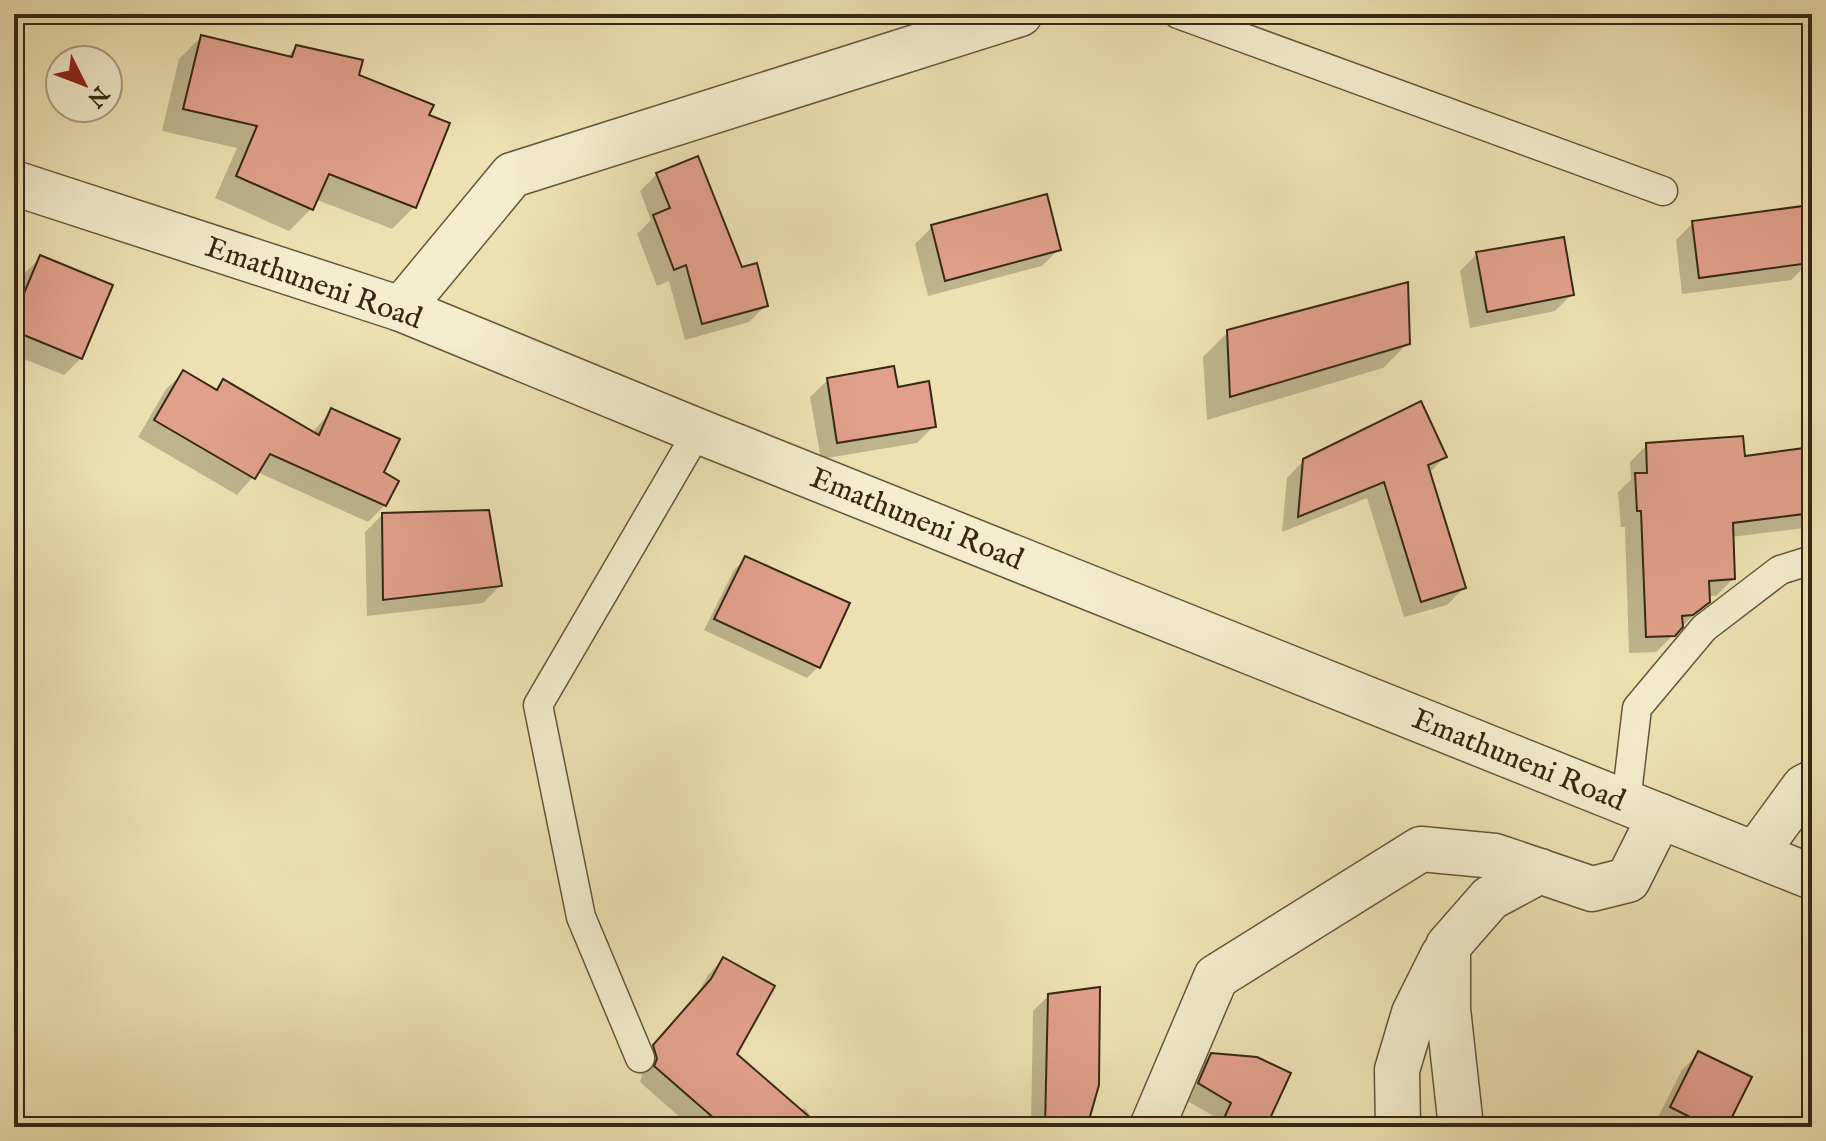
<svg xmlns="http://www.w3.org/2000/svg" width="1826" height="1141" font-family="'IM FELL English',serif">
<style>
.shadow{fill:#0003}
.building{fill:#e1a08c;stroke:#372815;stroke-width:2}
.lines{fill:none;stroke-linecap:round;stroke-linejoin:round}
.service-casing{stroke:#64563c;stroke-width:31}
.minor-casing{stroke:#64563c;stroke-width:47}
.service{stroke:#f3eccd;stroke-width:28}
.minor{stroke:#f3eccd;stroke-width:44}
.labels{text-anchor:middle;stroke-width:7;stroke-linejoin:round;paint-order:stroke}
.street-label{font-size:30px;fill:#372815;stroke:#f3eccd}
</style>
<rect width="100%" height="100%" fill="#ede1b2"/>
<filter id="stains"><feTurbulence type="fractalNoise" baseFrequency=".0025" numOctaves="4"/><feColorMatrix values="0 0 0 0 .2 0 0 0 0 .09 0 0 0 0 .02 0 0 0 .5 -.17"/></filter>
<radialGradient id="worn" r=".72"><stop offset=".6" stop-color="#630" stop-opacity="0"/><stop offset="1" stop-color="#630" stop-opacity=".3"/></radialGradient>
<g class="shadow">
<polygon points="768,14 807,14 771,24"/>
<polygon points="201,37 286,58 296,47 357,76 427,116 414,207 392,229 315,199 311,209 289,231 215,198 237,148 162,131 179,59"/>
<polygon points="657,174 740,269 766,305 749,322 685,340 669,281 657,286 637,234 651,220 640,191"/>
<polygon points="1693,223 1808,263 1791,280 1682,294 1676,240"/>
<polygon points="932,227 1059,249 1042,266 928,296 915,244"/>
<polygon points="1477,254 1572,294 1555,311 1470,328 1460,271"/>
<polygon points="40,258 81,358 64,375 14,355 14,297 23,275"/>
<polygon points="1228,332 1408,343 1383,368 1207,420 1203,357"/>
<polygon points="183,373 215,391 223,382 312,433 332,410 381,473 385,505 368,522 257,472 237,495 138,437 166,389"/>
<polygon points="828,380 934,426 917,443 821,459 810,397"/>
<polygon points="1647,445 1743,458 1812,449 1812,527 1731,537 1733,579 1716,596 1708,596 1708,601 1656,652 1629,653 1625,527 1621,527 1618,492 1631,480 1630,462"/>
<polygon points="1445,457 1429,473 1464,588 1447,605 1404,617 1367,498 1282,532 1287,478 1304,460"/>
<polygon points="382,515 500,586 483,603 367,616 365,532"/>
<polygon points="745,559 818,667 807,678 704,630 734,570"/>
<polygon points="723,959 734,1054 800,1112 804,1108 820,1127 691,1127 640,1082 642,1076 639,1063 696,997 708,975"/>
<polygon points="1048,996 1085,1127 1031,1127 1033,1011"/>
<polygon points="1699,1053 1724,1127 1659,1127 1654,1125 1682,1070"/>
<polygon points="1211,1055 1264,1127 1213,1127 1217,1118 1184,1099 1196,1071"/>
</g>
<g class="building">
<polygon points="201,35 292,57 296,45 363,60 359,75 434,105 429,115 450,123 416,208 329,174 313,210 236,176 257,126 183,109"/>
<polygon points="698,156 742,267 757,263 768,306 702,324 686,265 674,270 653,215 670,208 656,173"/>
<polygon points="1047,194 1061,250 945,281 931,225"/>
<polygon points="1803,206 1810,263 1699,278 1692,221"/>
<polygon points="1564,237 1574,295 1487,312 1476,252"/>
<polygon points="40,255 113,285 82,359 14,331 14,317"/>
<polygon points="1408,282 1410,344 1230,397 1227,330"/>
<polygon points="894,366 898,387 929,381 936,427 837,443 827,378"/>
<polygon points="183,370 217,390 223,379 319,435 331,408 400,439 384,472 399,481 386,506 270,454 255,479 154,420"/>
<polygon points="1421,401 1447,457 1428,465 1466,588 1421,602 1384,482 1298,517 1303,459"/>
<polygon points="1743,436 1745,456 1812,447 1812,513 1733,523 1735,579 1709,581 1710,602 1693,615 1682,616 1683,627 1675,636 1646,637 1641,511 1637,511 1635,473 1647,473 1646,443"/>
<polygon points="489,510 502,586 383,600 382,513"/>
<polygon points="745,556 850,603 820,668 714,619"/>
<polygon points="723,957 775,986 737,1054 821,1127 724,1127 654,1066 657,1059 653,1045 711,979"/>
<polygon points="1100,987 1099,1085 1087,1127 1045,1127 1048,994"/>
<polygon points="1698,1051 1752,1077 1727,1127 1710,1127 1670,1107"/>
<polygon points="1211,1053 1257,1057 1291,1073 1266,1127 1220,1127 1231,1103 1198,1083"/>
</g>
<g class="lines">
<g class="service-casing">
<g id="service">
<polyline points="1178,14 1663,191"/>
<polyline points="1626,802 1637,708 1704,628 1780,570 1812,560"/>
<polyline points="640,1058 581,917 538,705 698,431"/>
</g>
</g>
<g class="minor-casing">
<g id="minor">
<polyline points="14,183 401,309 698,431 1812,877"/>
<polyline points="401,309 512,175 1020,14"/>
<polyline points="1755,854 1804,787 1812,783"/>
<polyline points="1152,1127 1216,977 1421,849 1495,856 1592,889 1628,880 1660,816"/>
<polyline points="1398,1127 1397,1070 1414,1013 1443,955"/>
<polyline points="1461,1127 1448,1009 1448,946 1490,898 1540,871"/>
</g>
</g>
<use href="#service" class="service"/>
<use href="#minor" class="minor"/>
</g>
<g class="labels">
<g class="street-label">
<text transform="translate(314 282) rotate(19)" y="10">Emathuneni Road</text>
<text transform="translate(917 518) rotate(22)" y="10">Emathuneni Road</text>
<text transform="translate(1519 759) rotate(22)" y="10">Emathuneni Road</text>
</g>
</g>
<rect width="1826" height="1141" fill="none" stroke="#ede1b2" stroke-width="48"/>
<rect x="16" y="16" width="1794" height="1109" fill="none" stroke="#372815" stroke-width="4"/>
<rect x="24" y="24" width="1778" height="1093" fill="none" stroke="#372815" stroke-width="2"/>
<g transform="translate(84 84) rotate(132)"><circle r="38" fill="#f3eccd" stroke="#a89e83" stroke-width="2"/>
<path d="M0-6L14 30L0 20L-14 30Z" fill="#8f2418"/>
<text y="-12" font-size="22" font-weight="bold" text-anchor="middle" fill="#372815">N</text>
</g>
<rect width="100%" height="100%" filter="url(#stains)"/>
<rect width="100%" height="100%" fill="url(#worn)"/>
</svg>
